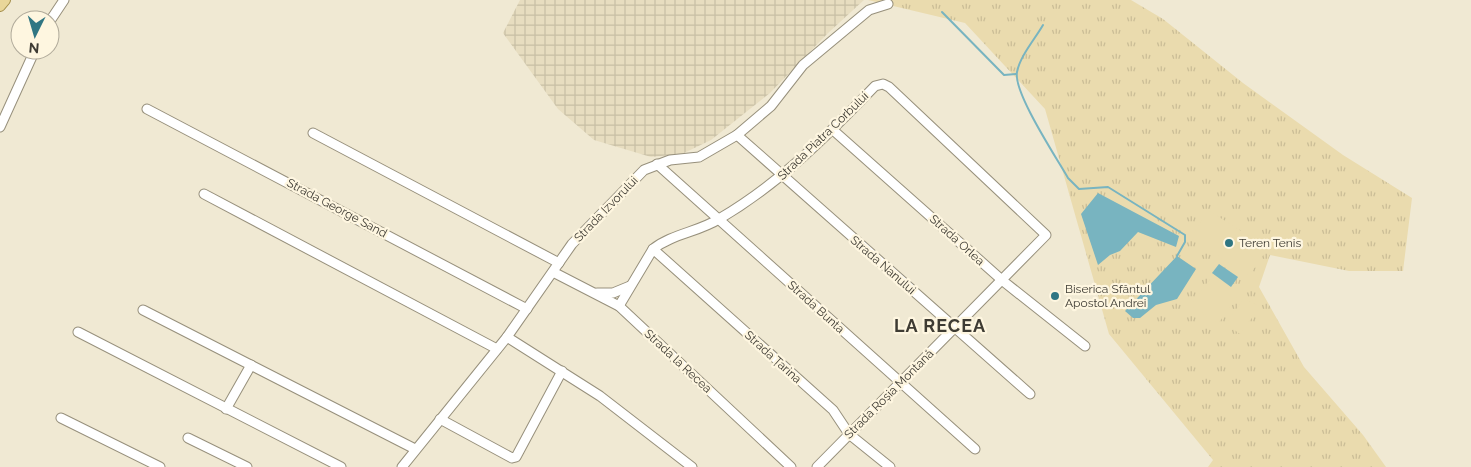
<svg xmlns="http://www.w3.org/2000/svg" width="1471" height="467" font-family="Raleway,sans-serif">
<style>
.industrial{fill:url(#industrial-grid)}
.grass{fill:url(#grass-tufts)}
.garden{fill:#eadbae}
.water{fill:#78b4c0}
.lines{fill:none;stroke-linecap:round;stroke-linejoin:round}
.stream{stroke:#78b4c0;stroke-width:2}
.minor-casing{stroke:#97907c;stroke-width:11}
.major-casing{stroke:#a38e49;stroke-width:12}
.minor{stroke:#fff;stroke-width:9}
.major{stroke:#e9d699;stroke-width:10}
.poi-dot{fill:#307683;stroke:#fef6e0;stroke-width:2}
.labels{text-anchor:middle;stroke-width:4.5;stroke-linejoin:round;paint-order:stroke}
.street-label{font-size:12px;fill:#3e3b33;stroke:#fef6e0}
.poi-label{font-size:12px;fill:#3e3b33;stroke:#fef6e0;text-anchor:start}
.district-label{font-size:18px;font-weight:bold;letter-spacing:1px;fill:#3e3b33;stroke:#fef6e0}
</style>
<defs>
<pattern id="industrial-grid" width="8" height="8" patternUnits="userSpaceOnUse" patternTransform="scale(1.25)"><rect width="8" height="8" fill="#e7ddc0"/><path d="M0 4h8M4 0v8" fill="none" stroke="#c7bfa5"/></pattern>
<pattern id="grass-tufts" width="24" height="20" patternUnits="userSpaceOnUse" patternTransform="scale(1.25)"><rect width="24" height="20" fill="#eadbae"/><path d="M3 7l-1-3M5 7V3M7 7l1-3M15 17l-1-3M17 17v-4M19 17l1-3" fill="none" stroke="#cabd96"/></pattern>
</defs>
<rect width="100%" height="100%" fill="#f0e9d3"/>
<polygon class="industrial" points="520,0 864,0 827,34 770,93 711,140 682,154 651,157 594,140 558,109 503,33"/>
<polygon class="grass" points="868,0 1131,0 1163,19 1243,83 1343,155 1412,198 1403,271 1349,271 1270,255 1259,287 1304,367 1363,435 1386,467 1208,467 1213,460 1109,334 1045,109 965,23"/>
<g class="garden">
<polygon points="1208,210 1268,248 1249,276 1191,238"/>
<polygon points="1210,279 1237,297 1218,324 1191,305"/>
<polygon points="1244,298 1260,307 1240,334 1226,324"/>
</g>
<g class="water">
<polygon points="1098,193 1179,236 1176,247 1138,232 1120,251 1110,255 1098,265 1081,214"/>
<polygon points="1177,256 1196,269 1177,299 1156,305 1140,318 1133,318 1125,311"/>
<polygon points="1219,264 1238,277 1231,287 1212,273"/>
</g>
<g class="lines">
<g class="stream">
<polyline points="942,12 1004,75 1016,74"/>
<path d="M 1043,25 C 1035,39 1020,56 1017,72 C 1013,92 1056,157 1068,178 L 1079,189 L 1108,187 L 1185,235 L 1185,242 L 1177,256"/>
</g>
<g class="minor-casing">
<g id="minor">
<polyline points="50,21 64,0"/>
<polyline points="147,109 527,309"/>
<polyline points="0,127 35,50"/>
<polyline points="833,130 1003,281 1085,346"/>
<polyline points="313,133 559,263"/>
<polyline points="737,135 1030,394"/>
<polyline points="657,164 975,449"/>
<polyline points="204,194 497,349"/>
<polyline points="653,249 833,410 849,434 890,467"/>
<polyline points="553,272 619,306 791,467"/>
<polyline points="597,293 613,293 630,286"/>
<path d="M 619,306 L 653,249 C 672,234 698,232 719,219 C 779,184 827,136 875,86 L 883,84 L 889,87 L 1046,235 L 817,467"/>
<polyline points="143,310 415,449"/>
<polyline points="78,332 341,467"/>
<polyline points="507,337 600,396 692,467"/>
<polyline points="226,409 251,365"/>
<polyline points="61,418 160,467"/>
<polyline points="440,419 512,458 516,457 562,371"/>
<polyline points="188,438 247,467"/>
<polyline points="402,467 507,337 572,244 644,170 670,160 699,157 737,135 771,106 803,65 869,10 888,4"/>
</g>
</g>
<g class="major-casing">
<polyline id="major" points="0,6 5,0"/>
</g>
<use href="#minor" class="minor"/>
<use href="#major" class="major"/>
</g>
<g class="poi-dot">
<circle cx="1229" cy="243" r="5"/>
<circle cx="1055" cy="296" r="5"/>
</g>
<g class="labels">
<g class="street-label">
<text transform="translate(823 136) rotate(-44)" y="4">Strada Piatra Corbului</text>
<text transform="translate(337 208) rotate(28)" y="4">Strada George Sand</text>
<text transform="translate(606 209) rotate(-46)" y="4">Strada Izvorului</text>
<text transform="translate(957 240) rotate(42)" y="4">Strada Orlea</text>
<text transform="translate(883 265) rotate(41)" y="4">Strada Nanului</text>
<text transform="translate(816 307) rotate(42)" y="4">Strada Bunta</text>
<text transform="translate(773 357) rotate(42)" y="4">Strada Țarina</text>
<text transform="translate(678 361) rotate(43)" y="4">Strada la Recea</text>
<text transform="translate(889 394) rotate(-45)" y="4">Strada Roșia Montană</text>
</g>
<g class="poi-label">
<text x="1239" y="247">Teren Tenis</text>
<text x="1065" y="293">Biserica Sfântul<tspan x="1065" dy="14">Apostol Andrei</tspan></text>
</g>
<g class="district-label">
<text x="940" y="332">LA RECEA</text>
</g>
</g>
<g transform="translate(35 35) rotate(185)"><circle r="24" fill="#fef6e0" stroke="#b1ab9b"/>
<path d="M0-4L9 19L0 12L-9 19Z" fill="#307683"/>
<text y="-8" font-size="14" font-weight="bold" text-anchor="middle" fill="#3e3b33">N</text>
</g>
</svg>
